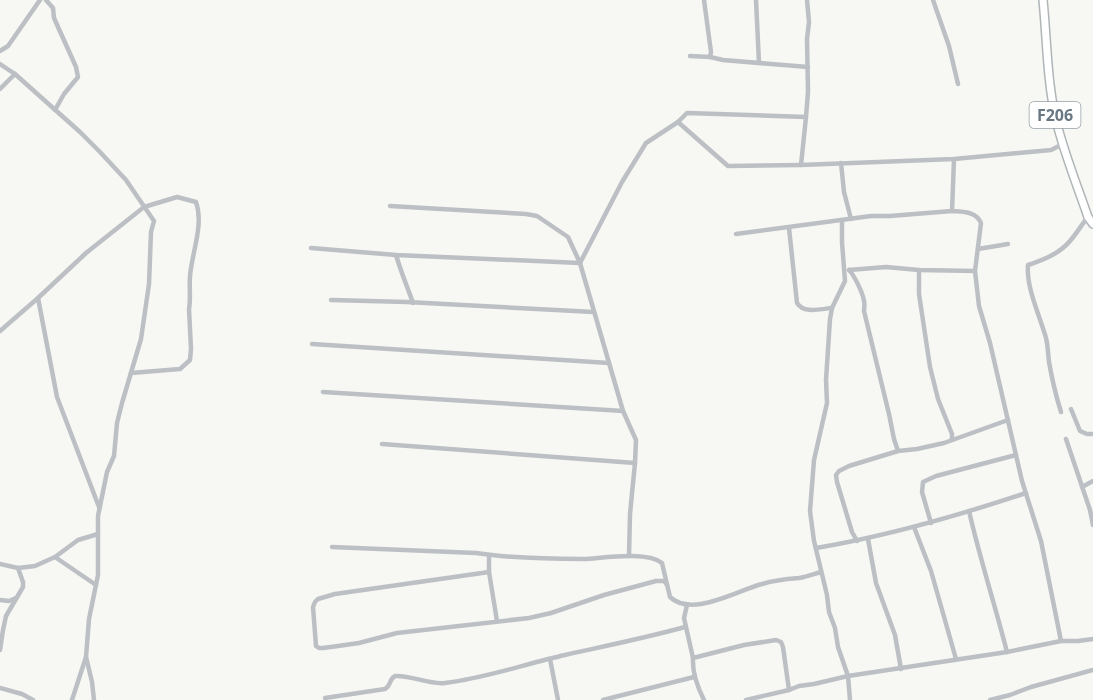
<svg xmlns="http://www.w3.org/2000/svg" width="1093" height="700" font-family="'Noto Sans',sans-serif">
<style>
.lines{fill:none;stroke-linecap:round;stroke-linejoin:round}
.primary-casing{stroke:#b0b5b8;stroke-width:10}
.minor{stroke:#bcc0c4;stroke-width:4.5}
.primary{stroke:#fff;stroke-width:7}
.labels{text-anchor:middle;stroke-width:6;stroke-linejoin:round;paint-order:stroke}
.shield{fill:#fff;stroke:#96a0a8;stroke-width:1.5}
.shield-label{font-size:16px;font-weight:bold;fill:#697782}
</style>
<rect width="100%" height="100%" fill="#f7f7f4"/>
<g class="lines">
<g class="primary-casing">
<path id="primary" d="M 1043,0 C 1047,40 1047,81 1056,120 C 1064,153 1077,185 1088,217 L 1093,224"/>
</g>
<g class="minor">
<polyline points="46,0 53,8 54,18 76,67 78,77 64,94 55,110"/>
<polyline points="704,0 711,52 710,57 723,60 808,67"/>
<polyline points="756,0 759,63"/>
<polyline points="807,0 809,22 807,39 808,92 806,117 801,165 954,159 1051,150 1063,144"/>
<polyline points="933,0 949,46 958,84"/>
<polyline points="0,51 8,46 40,0"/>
<polyline points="690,56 710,57"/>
<polyline points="0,64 15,74 80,132 100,152 126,180 154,221 151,232 149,284 141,339 122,403 117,423 114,456 107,472 98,516 98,575 89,619 86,657 72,700"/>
<polyline points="0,89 15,74"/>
<polyline points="678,122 728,166 801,165"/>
<polyline points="841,163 844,192 851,219"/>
<polyline points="390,206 526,214 537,216 568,237 580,263 623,411 636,440 635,463 630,514 629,556"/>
<polyline points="842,221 842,242 845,281 832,308 830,319 826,380 827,403 814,460 810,511 814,541 827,595 829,612 835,628 838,647 848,676 850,700"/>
<path d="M 789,228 L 797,303 C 804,314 820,309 832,308"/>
<polyline points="736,234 871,216 890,216 952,211"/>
<polyline points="311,248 396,255 580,263"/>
<polyline points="978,249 1008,244"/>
<path d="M 396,255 C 401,272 407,286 413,303"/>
<polyline points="580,263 622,182 646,143 678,122 687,113 806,117"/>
<path d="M 849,270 C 854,275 863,293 864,301 C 865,304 864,309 864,311 L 889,414 L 894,439 L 898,451"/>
<polyline points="849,270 886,267 919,270 975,271"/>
<polyline points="919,270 919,294 930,367 938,399 952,434 952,440"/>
<polyline points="38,298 57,397 99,507"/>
<polyline points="331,300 407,302 594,312"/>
<path d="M 0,331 L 38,298 L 86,253 L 144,207 L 177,197 L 196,202 C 204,225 192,252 190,276 C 189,287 191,298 189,309 L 191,349 L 190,360 L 180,369 L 131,373"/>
<polyline points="312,344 609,363"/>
<polyline points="323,392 623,411"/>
<polyline points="1071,409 1080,431 1087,434 1093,434"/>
<path d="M 1061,412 C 1056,396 1052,379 1049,362 C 1048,354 1048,346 1046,338 C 1040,316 1026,288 1028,265 C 1043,260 1059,254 1070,241 C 1077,233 1082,224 1088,217"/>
<polyline points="1066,439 1090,510 1093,525"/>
<polyline points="382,444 635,463"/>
<polyline points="1082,487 1093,481"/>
<path d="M 969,511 C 980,559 995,605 1007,652"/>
<polyline points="931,523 922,492 923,482 936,476 1016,455"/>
<polyline points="914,527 931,571 956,659"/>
<polyline points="868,539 876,583 895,635 901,669"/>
<polyline points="857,541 852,532 837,482 836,475 839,471 849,466 898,451 917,449 944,443 1008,420"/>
<path d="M 332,547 L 476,553 C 509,558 550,559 584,559 C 604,558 646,551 662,563 L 670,597 C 692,618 738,590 762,584 C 774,580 786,579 799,578 C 806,577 814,574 821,572"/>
<path d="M 816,548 C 888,536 957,516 1026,493"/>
<polyline points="489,555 489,572 497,621"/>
<polyline points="55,557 96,585"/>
<polyline points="0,564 18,568 35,566 55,557 78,540 98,534"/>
<polyline points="489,572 335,594 318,599 315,602 313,607 316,646 319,648 323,648 338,646 359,643 397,633 529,618 551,613 604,595 656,581 664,581 667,585"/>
<polyline points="0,600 9,601 16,598"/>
<path d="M 687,605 L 684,618 L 693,658 L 744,645 L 776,640 L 781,642 L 783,647 L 789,690 L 799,686 L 814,684 L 848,676 L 1007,652 L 1061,641 L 1041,541 L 1022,481 L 990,343 L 979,306 L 975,271 L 981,223 C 976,211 963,212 952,211 L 954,159"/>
<polyline points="1061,641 1078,641 1093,639"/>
<polyline points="0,650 3,630 6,616 23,587 23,582 18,568"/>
<polyline points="86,657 92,682 94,700"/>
<path d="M 693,658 C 692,673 697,686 704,700"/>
<polyline points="550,659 558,700"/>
<polyline points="0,688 22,694 33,700"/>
<path d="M 325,698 L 385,689 C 391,686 389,679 395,676 C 412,675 429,685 445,683 C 486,678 525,664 565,655 C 605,646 645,638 685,627"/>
<polyline points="603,700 694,677"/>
<polyline points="746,700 789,690"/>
<polyline points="990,700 1010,695 1031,687 1093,670"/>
</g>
<use href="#primary" class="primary"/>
</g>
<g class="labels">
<rect class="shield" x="1029.5" y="102" width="51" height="26" rx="4.5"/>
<g class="shield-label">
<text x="1055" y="121">F206</text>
</g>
</g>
</svg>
